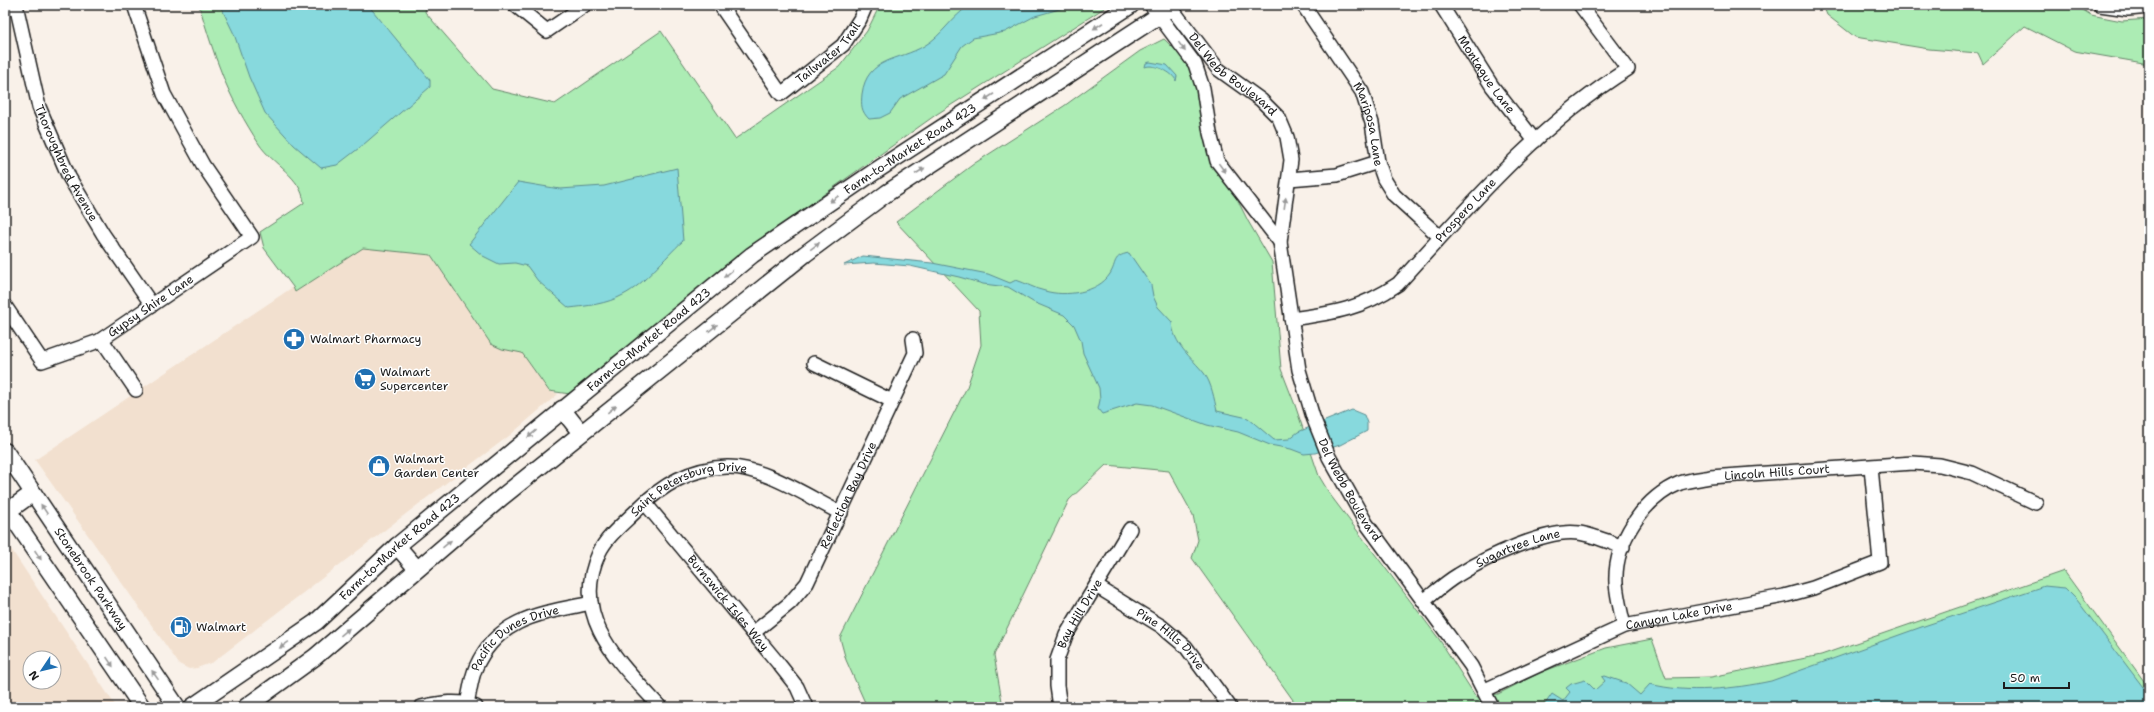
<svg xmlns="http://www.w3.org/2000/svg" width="2154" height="712" font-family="'Shantell Sans',sans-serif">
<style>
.built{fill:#f2e0cf;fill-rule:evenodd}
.green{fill:#acecb4;stroke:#648468}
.water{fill:#87d9dd;stroke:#5c8d90}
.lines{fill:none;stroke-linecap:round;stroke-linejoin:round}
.minor-casing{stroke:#1c1c1c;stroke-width:16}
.major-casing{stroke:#1c1c1c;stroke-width:19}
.minor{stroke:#fff;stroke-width:13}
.major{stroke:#fff;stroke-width:16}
.oneway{fill:#999}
.labels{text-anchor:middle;stroke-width:3;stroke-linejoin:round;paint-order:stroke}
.street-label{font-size:12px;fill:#1c1c1c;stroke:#fff}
.poi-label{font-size:12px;fill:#1c1c1c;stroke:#fff;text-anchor:start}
</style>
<rect width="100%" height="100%" fill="#f9f1e9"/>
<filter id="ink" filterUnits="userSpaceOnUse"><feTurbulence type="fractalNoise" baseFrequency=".025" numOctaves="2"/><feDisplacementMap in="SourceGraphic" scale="8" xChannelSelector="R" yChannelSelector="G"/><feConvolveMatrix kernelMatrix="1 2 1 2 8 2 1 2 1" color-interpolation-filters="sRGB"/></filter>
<g filter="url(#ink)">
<g class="built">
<polygon points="363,247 431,255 491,344 502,349 522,353 549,391 558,394 509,436 450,480 213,662 197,668 189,669 179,664 35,460 293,287 295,292"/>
<path d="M 5,540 L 115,705 L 114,707 L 5,707 ZM 30,658 L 54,658 L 54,682 L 30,682 Z"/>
</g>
<g class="green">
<path d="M 199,5 L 427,5 L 425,12 L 492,89 L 555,104 L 661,31 L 735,139 L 839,67 L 867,31 L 880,5 L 1109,5 L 937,114 L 788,220 L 624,353 L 611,358 L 570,394 L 549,391 L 522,353 L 502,349 L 491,344 L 431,255 L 363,248 L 295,292 L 293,287 L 264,248 L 260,232 L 304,203 C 302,177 272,164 259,144 C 245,122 231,98 222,74 C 213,52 206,28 199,5 Z"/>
<polygon points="1823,5 2075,5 2091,15 2122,21 2149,19 2149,64 2074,51 2025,26 1983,64 1978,53 1929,49 1855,37 1827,15"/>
<polygon points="1164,39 1189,63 1208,132 1228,181 1248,221 1272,262 1281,369 1295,405 1319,476 1331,496 1439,639 1476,697 1498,694 1539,673 1606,648 1652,639 1666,678 1711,677 1821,655 2064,571 2149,688 2149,707 1298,707 1192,558 1198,540 1193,515 1169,471 1106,465 1069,500 994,655 1003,707 867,707 846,660 840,638 967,387 981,345 979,311 896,222 975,163 1064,106 1140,51"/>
</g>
<g class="water">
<polygon points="220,5 368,5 430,80 430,87 363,145 337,165 321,168 294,145 265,113 249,77 234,34"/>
<path d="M 1066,5 L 1063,8 L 1035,16 L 1005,32 L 973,38 L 962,46 L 944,74 L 900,99 L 890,113 L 880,118 L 869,119 C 861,111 861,105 862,94 C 867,57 899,61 924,46 C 942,36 952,16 969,6 Z"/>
<path d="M 1150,62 L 1167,65 L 1177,76 L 1176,81 C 1174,73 1154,63 1145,67 L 1146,63 Z"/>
<path d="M 677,168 L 683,241 C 665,257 644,285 623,295 C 607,304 587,306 569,308 L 538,281 L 527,266 L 515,263 L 499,264 L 483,256 L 469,244 L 518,182 L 560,189 L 604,186 Z"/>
<path d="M 1129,253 L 1151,285 L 1153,296 L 1158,307 L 1172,322 C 1173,344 1191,357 1204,373 C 1212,384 1214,399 1217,411 L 1248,418 L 1274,440 L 1289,439 L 1298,432 L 1352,410 L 1364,415 L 1367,423 L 1367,431 L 1340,445 L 1315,453 L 1304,454 L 1291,449 L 1270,445 L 1238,432 L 1207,425 L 1152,405 L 1137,403 L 1102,414 L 1098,409 L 1100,400 L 1099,388 L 1083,353 L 1081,341 L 1074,325 L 1064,315 L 1033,302 L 1008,287 L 983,284 L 959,277 L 910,266 L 874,263 L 844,265 L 863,256 L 932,263 L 988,274 L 1010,283 L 1016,280 C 1026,283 1035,289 1045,291 C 1065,297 1098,293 1110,274 C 1117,263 1112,256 1129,253 Z"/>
<path d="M 2044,586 L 2065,588 L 2077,600 L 2149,695 L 2149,707 L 1543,707 L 1552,694 L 1563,701 L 1570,692 L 1566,688 L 1571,684 L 1585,680 L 1595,690 L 1605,681 L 1602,677 L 1605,676 L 1626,683 L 1640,695 L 1650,684 C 1687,694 1734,689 1771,681 L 1927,625 Z"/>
</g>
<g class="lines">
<g class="minor-casing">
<g id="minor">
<path id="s1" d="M 16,5 L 39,107 L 69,177 L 103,234 L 152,305"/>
<polyline points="515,5 547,31 585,5"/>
<path id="s2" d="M 720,5 L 781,94 L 843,45 L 860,19 L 866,5"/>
<polyline points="1151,5 1195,64 1203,88 1210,133 1217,161 1280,242"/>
<path id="s3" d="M 1169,5 L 1218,69 L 1261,100 L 1279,118 L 1287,137 L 1291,160 L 1280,242 L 1299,370 L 1313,417 L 1329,457 L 1366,523 L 1471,666 L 1492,707"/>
<path id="s4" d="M 1303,5 L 1362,92 L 1372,123 L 1378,162 L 1384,179 L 1394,195 L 1440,237"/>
<path id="s5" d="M 1441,5 L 1492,86 L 1535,141"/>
<polyline points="2100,5 2128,9 2149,7"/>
<polyline points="1289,179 1337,175 1378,162"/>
<path id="s6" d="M 5,306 L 42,361 L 99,341 L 252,237 L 203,165 L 164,94 L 134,5"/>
<path id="s7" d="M 1291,319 C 1335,313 1361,309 1398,284 C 1468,207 1538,125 1628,69 L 1580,5"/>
<polyline points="102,340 136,390"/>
<polyline points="814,363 892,401"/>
<path id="s8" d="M 645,503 L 778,663 L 797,687 L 806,707"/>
<path id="s9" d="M 1096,586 L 1161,626 L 1186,647 L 1230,707"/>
<path id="s10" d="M 1424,601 C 1435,592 1446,582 1458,575 C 1485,558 1547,528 1579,533 C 1593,535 1609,542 1623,547"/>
<path id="s11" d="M 1624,626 C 1621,612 1617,597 1616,583 C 1614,543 1643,498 1680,483 C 1689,480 1701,479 1710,477 L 1913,463 L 1940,465 L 1972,473 L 2036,503"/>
<path id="s12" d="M 753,633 L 790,603 L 807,583 L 915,353 L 913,339"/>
<path id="s13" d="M 1485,690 L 1624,626 L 1784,596 L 1813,588 L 1880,562 L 1871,467"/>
<path id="s14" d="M 467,703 C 470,692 471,678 476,667 C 498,617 543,613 591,603"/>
<path d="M 421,707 C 439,703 459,699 476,707"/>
<path id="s15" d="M 660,707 C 621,664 569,618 599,553 C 606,537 624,523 637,510 C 662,485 690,468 727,467 C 763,466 808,497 841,513"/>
<path id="s16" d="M 1060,707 L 1057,686 L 1057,660 L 1066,635 L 1130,529"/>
</g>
</g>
<g class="major-casing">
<g id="major">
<polyline points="562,409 581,433"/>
<path id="s17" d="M 5,451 L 177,707"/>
<polyline points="5,506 142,707"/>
<polyline points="8,511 33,493"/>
<polyline points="397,546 417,569"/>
<path id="s18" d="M 192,707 L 316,622 L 397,546 L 752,255 L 874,172 L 1131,5"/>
<polyline points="246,707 315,657 502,497 805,254 887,193 1175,5"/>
</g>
</g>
<use href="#minor" class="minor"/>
<use href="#major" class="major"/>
</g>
<defs><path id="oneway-solid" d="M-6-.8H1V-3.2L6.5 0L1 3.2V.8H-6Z"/></defs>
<g class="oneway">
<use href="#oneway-solid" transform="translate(1098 26) rotate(147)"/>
<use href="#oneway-solid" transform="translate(1182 47) rotate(54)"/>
<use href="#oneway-solid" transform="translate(989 97) rotate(147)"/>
<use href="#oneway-solid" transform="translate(1222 168) rotate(54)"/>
<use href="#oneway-solid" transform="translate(920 171) rotate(-33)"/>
<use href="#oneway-solid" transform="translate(834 199) rotate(146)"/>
<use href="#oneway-solid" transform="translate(1285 203) rotate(-82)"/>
<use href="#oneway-solid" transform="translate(815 246) rotate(-37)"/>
<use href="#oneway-solid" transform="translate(728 274) rotate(141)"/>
<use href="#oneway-solid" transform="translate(713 328) rotate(-39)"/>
<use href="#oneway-solid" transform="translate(612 409) rotate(-39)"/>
<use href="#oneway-solid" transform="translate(532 434) rotate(140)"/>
<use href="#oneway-solid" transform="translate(44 509) rotate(-124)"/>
<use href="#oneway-solid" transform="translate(447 544) rotate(-40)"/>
<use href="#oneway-solid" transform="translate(38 555) rotate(56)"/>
<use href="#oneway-solid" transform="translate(345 632) rotate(-40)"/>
<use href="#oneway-solid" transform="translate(284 645) rotate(145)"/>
<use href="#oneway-solid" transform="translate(110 662) rotate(56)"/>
<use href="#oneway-solid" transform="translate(155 675) rotate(-125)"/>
</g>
</g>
<defs>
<g id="pharmacy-disc" transform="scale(1.15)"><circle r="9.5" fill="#1f6fb2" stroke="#fff"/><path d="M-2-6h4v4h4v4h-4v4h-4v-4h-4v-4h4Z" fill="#fff"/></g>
<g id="supermarket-disc" transform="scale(1.15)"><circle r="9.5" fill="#1f6fb2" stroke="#fff"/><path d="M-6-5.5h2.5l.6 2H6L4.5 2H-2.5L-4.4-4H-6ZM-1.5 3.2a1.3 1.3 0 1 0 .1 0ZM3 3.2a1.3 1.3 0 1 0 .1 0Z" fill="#fff"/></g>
<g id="shop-disc" transform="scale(1.15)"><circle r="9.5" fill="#1f6fb2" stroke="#fff"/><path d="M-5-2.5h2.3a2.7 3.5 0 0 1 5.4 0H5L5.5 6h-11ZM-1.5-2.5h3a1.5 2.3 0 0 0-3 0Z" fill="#fff"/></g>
<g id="fuel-disc" transform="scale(1.15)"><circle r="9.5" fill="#1f6fb2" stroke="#fff"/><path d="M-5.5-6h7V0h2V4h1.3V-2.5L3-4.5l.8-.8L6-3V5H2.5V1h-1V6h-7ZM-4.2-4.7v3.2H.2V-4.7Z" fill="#fff"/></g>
</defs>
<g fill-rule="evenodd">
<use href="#pharmacy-disc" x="294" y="339"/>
<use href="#supermarket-disc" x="365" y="379"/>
<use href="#shop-disc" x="379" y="466"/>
<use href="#fuel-disc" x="181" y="627"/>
</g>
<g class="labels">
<g class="street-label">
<text dy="4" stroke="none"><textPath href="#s2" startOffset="171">Tailwater Trail</textPath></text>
<text dy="4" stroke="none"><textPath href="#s3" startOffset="95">Del Webb Boulevard</textPath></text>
<text dy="4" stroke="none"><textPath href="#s5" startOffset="83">Montague Lane</textPath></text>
<text dy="4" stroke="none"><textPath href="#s4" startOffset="138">Mariposa Lane</textPath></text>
<text dy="4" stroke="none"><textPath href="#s18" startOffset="911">Farm-to-Market Road 423</textPath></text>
<text dy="4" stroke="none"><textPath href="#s1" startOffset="167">Thoroughbred Avenue</textPath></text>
<text dy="4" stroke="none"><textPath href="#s7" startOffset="214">Prospero Lane</textPath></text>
<text dy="4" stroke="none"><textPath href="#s6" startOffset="189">Gypsy Shire Lane</textPath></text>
<text dy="4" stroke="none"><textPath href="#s18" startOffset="587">Farm-to-Market Road 423</textPath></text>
<text dy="4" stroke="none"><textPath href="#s11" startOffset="267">Lincoln Hills Court</textPath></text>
<text dy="4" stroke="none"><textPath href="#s3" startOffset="546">Del Webb Boulevard</textPath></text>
<text dy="4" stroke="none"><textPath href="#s15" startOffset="294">Saint Petersburg Drive</textPath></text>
<text dy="4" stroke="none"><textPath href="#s12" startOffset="171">Reflection Bay Drive</textPath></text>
<text dy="4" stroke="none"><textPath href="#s18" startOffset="263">Farm-to-Market Road 423</textPath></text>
<text dy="4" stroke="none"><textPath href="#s10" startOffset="109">Sugartree Lane</textPath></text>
<text dy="4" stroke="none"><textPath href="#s17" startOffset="154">Stonebrook Parkway</textPath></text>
<text dy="4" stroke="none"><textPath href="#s8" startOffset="130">Burnswick Isles Way</textPath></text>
<text dy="4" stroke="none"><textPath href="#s16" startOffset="99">Bay Hill Drive</textPath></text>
<text dy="4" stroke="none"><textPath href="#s13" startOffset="209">Canyon Lake Drive</textPath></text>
<text dy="4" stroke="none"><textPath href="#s9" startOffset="92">Pine Hills Drive</textPath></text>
<text dy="4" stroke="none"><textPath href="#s14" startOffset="88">Pacific Dunes Drive</textPath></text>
</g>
<g class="poi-label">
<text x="310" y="343">Walmart Pharmacy</text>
<text x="380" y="376">Walmart<tspan x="380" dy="14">Supercenter</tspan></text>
<text x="394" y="463">Walmart<tspan x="394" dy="14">Garden Center</tspan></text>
<text x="196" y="631">Walmart</text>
</g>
</g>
<rect width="2154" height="712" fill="none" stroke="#fff" stroke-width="20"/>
<rect x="10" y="10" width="2134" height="692" fill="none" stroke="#1c1c1c" stroke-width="1.5" filter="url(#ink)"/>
<g transform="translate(42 670) rotate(235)"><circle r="19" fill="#ffffff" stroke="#a4a4a4"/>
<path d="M0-3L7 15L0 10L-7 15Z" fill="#1f6fb2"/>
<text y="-6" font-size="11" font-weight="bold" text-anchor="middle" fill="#1c1c1c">N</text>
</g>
<path d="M2004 682v6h65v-6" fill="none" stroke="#1c1c1c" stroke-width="2"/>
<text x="2010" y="682" font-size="12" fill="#1c1c1c" stroke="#ffffff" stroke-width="3" paint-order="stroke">50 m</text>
</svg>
